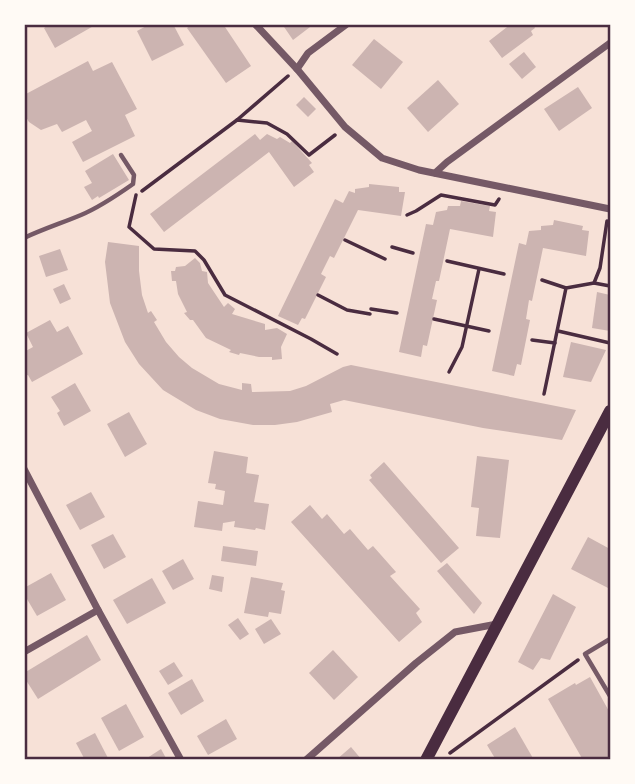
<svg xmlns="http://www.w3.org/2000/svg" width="635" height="784" font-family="'IBM Plex Serif',serif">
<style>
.building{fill:#ccb4b1}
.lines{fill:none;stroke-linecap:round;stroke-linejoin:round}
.path{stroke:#4a2c40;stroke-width:3.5}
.service{stroke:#755966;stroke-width:4.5}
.minor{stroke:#755966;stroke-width:7}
.secondary{stroke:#4a2c40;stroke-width:12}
.neatline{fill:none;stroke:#4a2c40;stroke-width:2.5}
</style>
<rect width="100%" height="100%" fill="#f7e1d7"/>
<g class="building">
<polygon points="50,24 97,24 55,48 44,28"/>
<polygon points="150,24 173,24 184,45 152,61 137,31"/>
<polygon points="192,24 223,24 251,66 226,83 187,28"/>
<polygon points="282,24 314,24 293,40"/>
<polygon points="511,24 533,24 535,28 531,31 533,35 502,58 489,41"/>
<polygon points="374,39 403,62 381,89 352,65"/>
<polygon points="524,52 536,67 522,79 509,64"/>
<polygon points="88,61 93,71 112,62 137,109 125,115 135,136 83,162 72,142 92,131 86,120 62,132 57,124 41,130 29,122 24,114 24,95"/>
<polygon points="438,80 459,104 428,132 407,108"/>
<polygon points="578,87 592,108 559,131 544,109"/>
<polygon points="304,97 316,109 308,117 296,105"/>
<polygon points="255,134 260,140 267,134 277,139 280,137 290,143 292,141 312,163 309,165 314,172 294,187 269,152 164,232 150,214"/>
<polygon points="113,154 129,180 99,198 98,196 92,200 84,187 92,183 85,171"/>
<polygon points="369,184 399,187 399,192 405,192 401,216 358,210 334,258 330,256 321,274 326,277 305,319 302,318 298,325 278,316 335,199 343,203 349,191 355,193 355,189 369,187"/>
<polygon points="461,201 490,206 489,211 496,212 493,237 450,229 439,281 436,281 432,299 437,300 427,346 423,345 421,357 399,352 426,224 433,225 436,212 447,210 448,206 460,206"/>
<polygon points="554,220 583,226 582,230 589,231 586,256 543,248 532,301 529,300 526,319 530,320 521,365 517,364 514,376 492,371 519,243 526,245 529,231 541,230 541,226 553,225"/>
<polygon points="108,242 139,246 139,271 142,295 148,313 151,311 157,320 154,322 166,342 179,357 192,368 219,384 242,390 242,383 251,384 252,392 290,391 306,386 343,367 351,365 576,410 562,440 483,428 344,400 330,404 332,412 297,422 275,425 253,425 220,419 196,410 163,390 139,364 125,342 110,303 105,262"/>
<polygon points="60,249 68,270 46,277 39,256"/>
<polygon points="195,258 200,263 202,271 207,272 208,283 224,307 228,303 235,309 232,314 265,324 265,330 277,328 287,334 281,347 282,359 272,360 272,357 259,357 240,353 239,355 229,352 231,350 206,338 193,320 190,320 184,313 187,312 178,294 176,281 172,281 171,271 175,271 176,267 185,266"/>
<polygon points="64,284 71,299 60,304 53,289"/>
<polygon points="597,292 610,295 610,331 592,328"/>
<polygon points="50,320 57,332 68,326 83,354 32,382 28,375 24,376 24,352 33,347 26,333"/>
<polygon points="571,342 606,350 591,382 563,377"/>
<polygon points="75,383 91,411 64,426 57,413 60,411 51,397"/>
<polygon points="129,412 147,444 125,457 107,424"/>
<polygon points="214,451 248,457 246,473 259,475 254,502 269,504 265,530 256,528 255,530 234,527 235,521 223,523 222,531 194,527 198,501 223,505 225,491 215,489 216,484 208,483"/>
<polygon points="477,456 509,460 500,538 476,536 479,508 471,507"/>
<polygon points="384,462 459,548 441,563 369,480 372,478 370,475"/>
<polygon points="91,492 105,517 80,530 66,505"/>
<polygon points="310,505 322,519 327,514 344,534 350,529 368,550 373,546 396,572 390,576 420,609 416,613 422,622 399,642 291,522"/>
<polygon points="113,534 126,557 104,569 91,545"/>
<polygon points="588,537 610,549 610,589 571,569"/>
<polygon points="223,546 258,551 256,566 221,561"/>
<polygon points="183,559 194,579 173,590 162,571"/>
<polygon points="447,563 482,603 474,614 437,571"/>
<polygon points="51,573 66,600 37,616 24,594 24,588"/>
<polygon points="212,575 224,577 222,592 209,589"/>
<polygon points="251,577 283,583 281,590 285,591 281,614 269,612 268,617 244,613"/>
<polygon points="152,578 166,603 127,624 113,600"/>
<polygon points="553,594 576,607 550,660 541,658 533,670 518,662"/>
<polygon points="238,618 249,634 240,640 228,625"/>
<polygon points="271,619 281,634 264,644 255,629"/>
<polygon points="87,635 101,660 38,699 24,677 24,673"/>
<polygon points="333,650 358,677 334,700 309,673"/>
<polygon points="174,662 183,676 168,685 159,671"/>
<polygon points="590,677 610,713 610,760 583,760 548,699 575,683 576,685"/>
<polygon points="192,679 204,701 181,715 168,693"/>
<polygon points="126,704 144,737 119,751 101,718"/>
<polygon points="226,719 237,739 208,755 197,736"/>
<polygon points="515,727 534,760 496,760 487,745"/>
<polygon points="95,733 109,760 85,760 76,743"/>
<polygon points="351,747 362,760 336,760"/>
<polygon points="161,749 167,760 144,760"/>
</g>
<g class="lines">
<g class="path">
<polyline points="237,120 288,76"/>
<polyline points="142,191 237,120 267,123 287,134 309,155 335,135"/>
<polyline points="136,195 129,227 154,249 195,251 204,260 225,295 311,339 337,354"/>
<polyline points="407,215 416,211 441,195 495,205 499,199"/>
<polyline points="345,240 385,259"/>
<polyline points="392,247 413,253"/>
<polyline points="447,261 504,274"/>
<polyline points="542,280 566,288"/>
<polyline points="594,283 610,286"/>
<polyline points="318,295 347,310 370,314"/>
<polyline points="371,309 397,313"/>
<polyline points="434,319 489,331"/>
<polyline points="558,331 610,343"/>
<polyline points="532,340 555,343"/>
<polyline points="449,372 462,347 479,269"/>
<polyline points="544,394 566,288 594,283 600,268 607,221"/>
<polyline points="450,753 578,660"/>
</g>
<g class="service">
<path d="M 24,238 C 43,229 62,223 81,215 C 100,207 116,196 133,184 L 134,175 L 121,155"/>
<polyline points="610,639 585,654 610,696"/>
</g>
<g class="minor">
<polyline points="255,24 297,69 345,127 382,158 419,170 610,209"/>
<polyline points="297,69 308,53 347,24"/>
<polyline points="435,173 447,162 610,43"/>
<polyline points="24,469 98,610 181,760"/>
<polyline points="24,652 98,610"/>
<polyline points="306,760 416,663 455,632 497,624"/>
</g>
<polyline class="secondary" points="426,760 610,411"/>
</g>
<rect width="635" height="784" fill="none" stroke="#fffaf5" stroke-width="52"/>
<rect x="26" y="26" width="583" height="732" class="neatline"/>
</svg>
